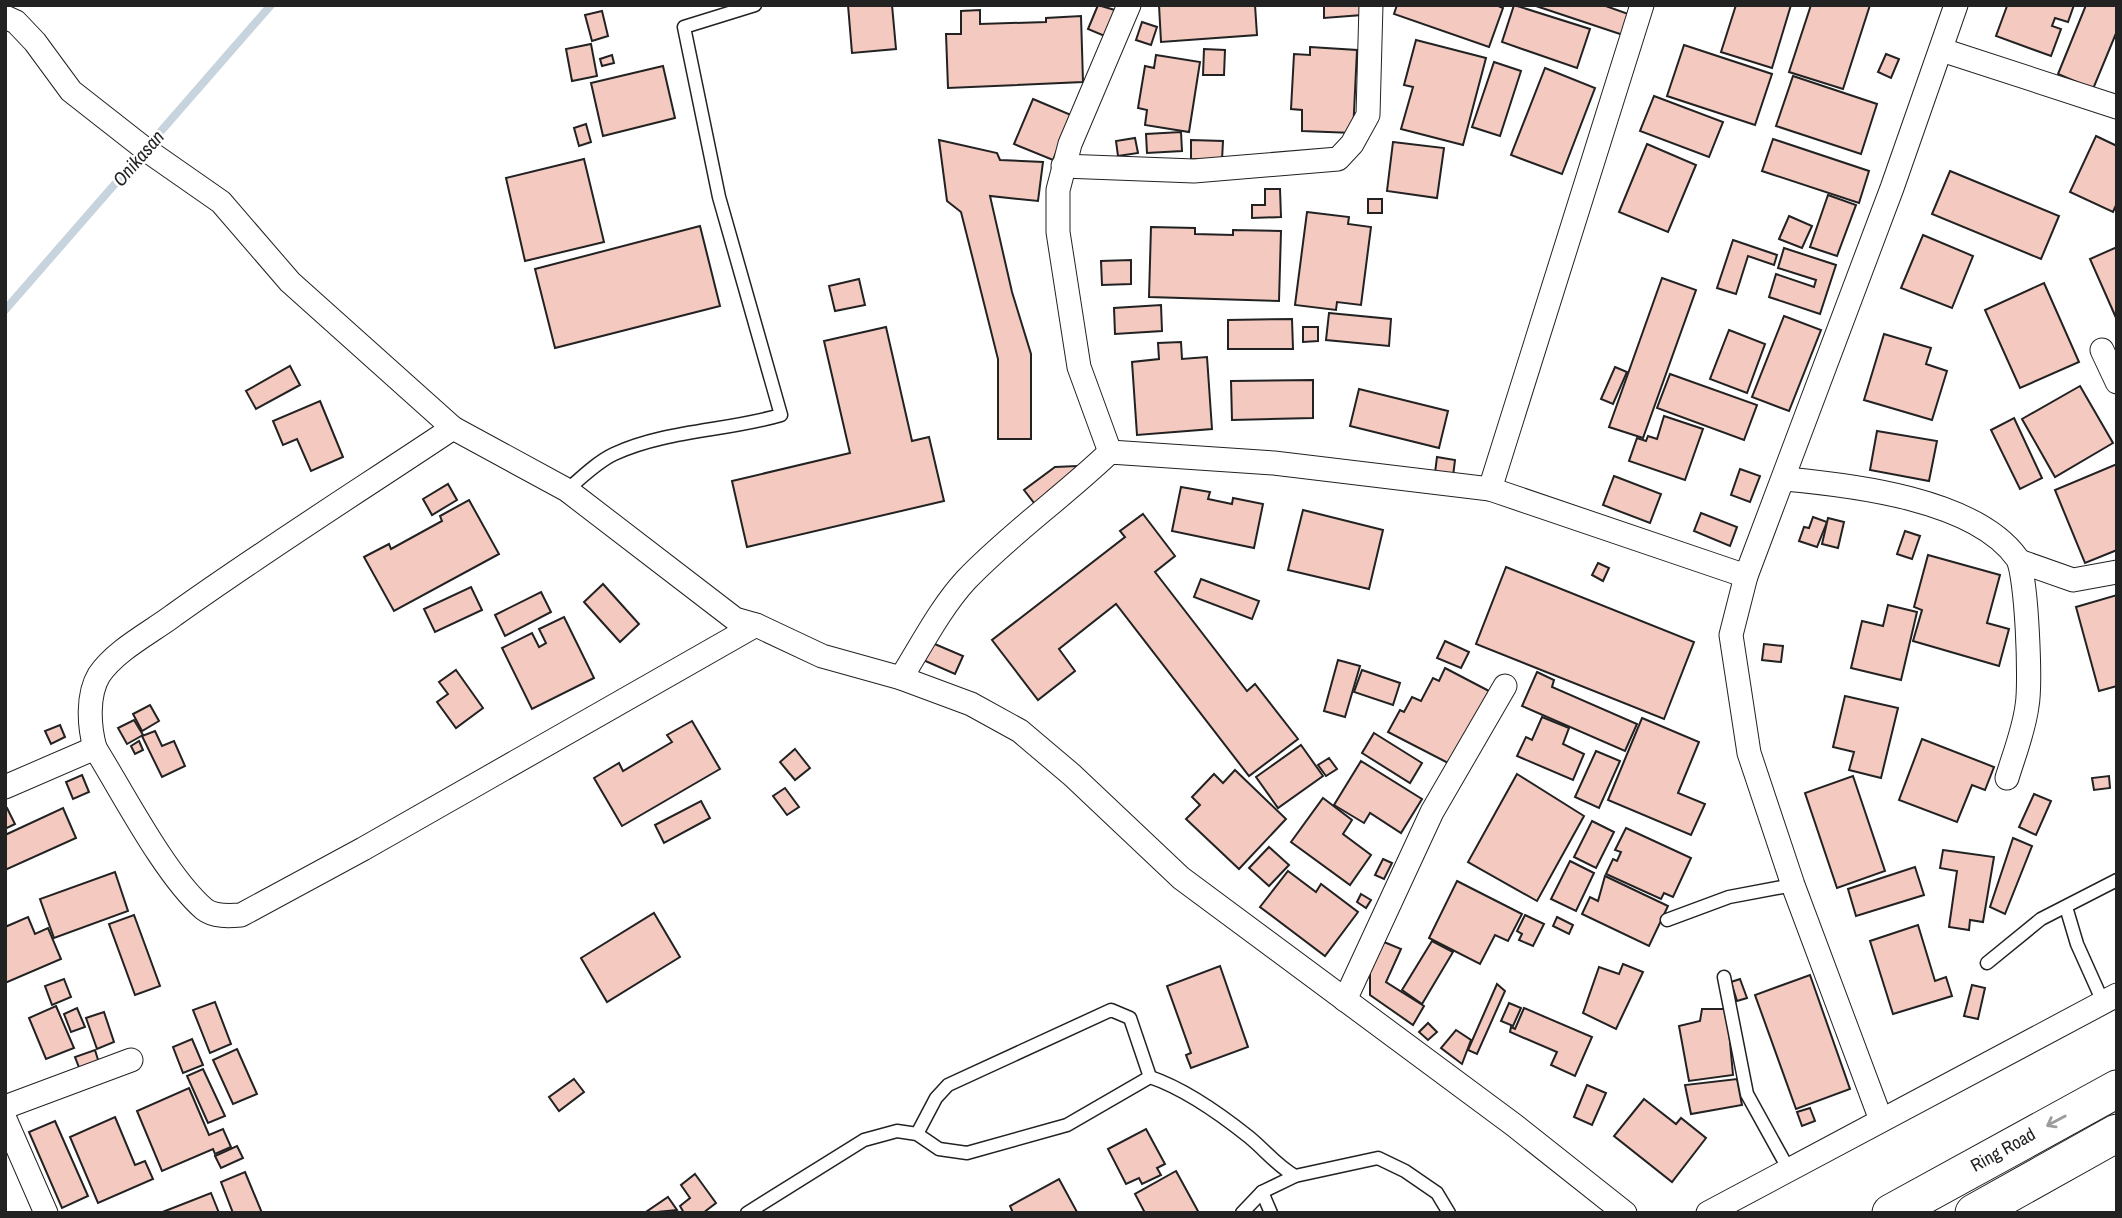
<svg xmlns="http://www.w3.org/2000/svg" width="2122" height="1218" font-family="'Archivo Narrow',sans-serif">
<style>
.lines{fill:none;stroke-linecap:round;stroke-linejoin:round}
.stream{stroke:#c7d3dd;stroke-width:8}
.building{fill:#f3c9c0;stroke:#222;stroke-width:2}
.lane-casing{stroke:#222;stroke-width:15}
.street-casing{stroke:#222;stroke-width:25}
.primary-casing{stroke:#222;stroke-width:39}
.lane{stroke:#fff;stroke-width:12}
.street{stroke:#fff;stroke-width:23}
.primary{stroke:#fff;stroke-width:37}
.oneway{stroke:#9c9c9c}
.labels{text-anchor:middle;stroke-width:5;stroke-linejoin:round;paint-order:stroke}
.street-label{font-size:18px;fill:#222;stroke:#fff}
.water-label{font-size:19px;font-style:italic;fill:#222;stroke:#fff}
</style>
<rect width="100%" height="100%" fill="#fff"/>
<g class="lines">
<polyline class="stream" points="5,310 271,5"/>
</g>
<g class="building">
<polygon points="848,5 892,5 896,49 852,53"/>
<polygon points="1098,5 1118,11 1107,37 1088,29"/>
<polygon points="1159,5 1255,5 1257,35 1161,42"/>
<polygon points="1324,5 1362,5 1362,15 1324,18"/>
<polygon points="1397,5 1496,5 1503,8 1489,47 1394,14"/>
<polygon points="1514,5 1590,29 1577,68 1502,42"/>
<polygon points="1533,5 1603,5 1634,16 1626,36"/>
<polygon points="1736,5 1791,5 1772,68 1721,52"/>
<polygon points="1811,5 1870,5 1843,89 1789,72"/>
<polygon points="2011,5 2074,5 2068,22 2055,18 2052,26 2061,29 2051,56 1996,36 2007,6"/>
<polygon points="2086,5 2117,5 2117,31 2093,89 2058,74"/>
<polygon points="980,10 980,24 1046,22 1046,18 1081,16 1083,82 948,88 946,34 961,34 961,11"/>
<polygon points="602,11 608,36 592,41 585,15"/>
<polygon points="1142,22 1157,27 1151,45 1136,40"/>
<polygon points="1416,40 1486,58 1463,145 1401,129 1413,87 1404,85"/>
<polygon points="591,44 597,76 572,81 566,49"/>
<polygon points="1684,45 1772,74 1755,125 1667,96"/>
<polygon points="1310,47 1357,50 1353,133 1302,131 1302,110 1291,109 1294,54 1310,55"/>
<polygon points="1204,49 1225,50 1224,75 1203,75"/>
<polygon points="1886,54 1899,59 1891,78 1878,72"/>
<polygon points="612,55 614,63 602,66 600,59"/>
<polygon points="1156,55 1200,62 1189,132 1145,125 1147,110 1138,108 1145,66 1154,68"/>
<polygon points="1494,62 1521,71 1500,136 1472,127"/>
<polygon points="663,66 675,118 603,136 591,83"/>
<polygon points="1545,68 1595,88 1562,174 1511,155"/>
<polygon points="1793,76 1877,104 1861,154 1776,126"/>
<polygon points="1654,96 1723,122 1709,157 1640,131"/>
<polygon points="1033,99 1071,115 1053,160 1014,144"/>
<polygon points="586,124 591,142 579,146 574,128"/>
<polygon points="1181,132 1182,151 1147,153 1146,134"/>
<polygon points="2096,136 2117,146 2117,203 2113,212 2070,192"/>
<polygon points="1135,138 1138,153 1118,156 1116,141"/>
<polygon points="1773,139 1869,171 1859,203 1762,171"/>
<polygon points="939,140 997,153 1000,160 1043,162 1038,201 990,196 1012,292 1031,354 1031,439 998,439 998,359 961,212 947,201"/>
<polygon points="1191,140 1223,141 1222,160 1191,159"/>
<polygon points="1393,142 1444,148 1437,198 1387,191"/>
<polygon points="1647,144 1696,165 1668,232 1619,212"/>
<polygon points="584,159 604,242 525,261 506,178"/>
<polygon points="1950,171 2059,216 2041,259 1932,214"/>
<polygon points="1265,189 1280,189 1281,217 1252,218 1252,205 1265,205"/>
<polygon points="1828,195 1856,205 1837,256 1810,247"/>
<rect x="1368" y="199" width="14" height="14"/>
<polygon points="1307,212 1349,217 1348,224 1371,227 1361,305 1337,302 1336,310 1295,305"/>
<polygon points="1789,216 1812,226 1802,248 1779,239"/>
<polygon points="700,226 720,306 555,348 535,269"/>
<polygon points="1151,227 1195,228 1195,234 1233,235 1233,230 1281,231 1279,301 1149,297"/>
<polygon points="1923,235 1973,256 1952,308 1901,288"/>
<polygon points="1733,240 1777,255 1774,265 1748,256 1736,294 1717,288"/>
<polygon points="2117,247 2117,320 2090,259"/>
<polygon points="1784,248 1836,265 1820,314 1769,297 1776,274 1814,287 1816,280 1778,268"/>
<polygon points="1131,260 1131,284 1102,285 1101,261"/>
<polygon points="1662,278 1696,290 1643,438 1609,427"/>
<polygon points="859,279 865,305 835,311 829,286"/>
<polygon points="2044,283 2079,362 2020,388 1985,310"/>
<polygon points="1161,305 1162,331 1115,334 1114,308"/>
<polygon points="1329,313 1391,319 1389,346 1326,340"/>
<polygon points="1784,316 1821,330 1789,411 1752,397"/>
<polygon points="1292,319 1293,349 1228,349 1228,320"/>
<polygon points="886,327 912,441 929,437 944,501 747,547 732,481 850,453 824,341"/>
<polygon points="1303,327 1318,327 1318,341 1303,342"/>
<polygon points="1729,330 1765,344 1747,393 1710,379"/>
<polygon points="1884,334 1931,348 1926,364 1947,371 1932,420 1864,400"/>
<polygon points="1181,342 1182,359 1207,357 1212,429 1137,435 1132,362 1159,359 1158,343"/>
<polygon points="290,366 300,385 256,409 246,391"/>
<polygon points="1615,367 1627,372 1613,404 1601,399"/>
<polygon points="1670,374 1757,405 1744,440 1657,408"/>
<polygon points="1313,380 1313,418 1232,420 1231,381"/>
<polygon points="2080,386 2113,443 2055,477 2022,419"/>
<polygon points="1359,389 1448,411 1439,448 1350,426"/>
<polygon points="320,401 343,457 311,471 297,439 283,445 273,421"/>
<polygon points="1664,416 1703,429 1685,480 1629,461 1637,438 1646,441 1648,436 1657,439"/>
<polygon points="2014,418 2042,478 2020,489 1991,430"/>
<polygon points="1877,431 1937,441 1929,481 1870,470"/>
<polygon points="1437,457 1455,460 1453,476 1435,473"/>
<polygon points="2117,464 2117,550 2085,563 2055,490"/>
<polygon points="1077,466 1076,479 1038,508 1024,490 1055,467"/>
<polygon points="1740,469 1760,476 1750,502 1731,495"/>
<polygon points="1614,476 1661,494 1650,523 1603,505"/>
<polygon points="448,484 457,500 432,515 423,499"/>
<polygon points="1181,487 1210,492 1208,499 1232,504 1233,498 1263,504 1254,548 1172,531"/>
<polygon points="469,500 499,554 394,611 364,557 389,544 391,549 442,521 440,516"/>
<polygon points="1303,510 1383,530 1369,589 1288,570"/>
<polygon points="1701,513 1737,527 1730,546 1694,531"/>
<polygon points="1143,514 1175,556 1155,572 1247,691 1255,684 1298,739 1249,776 1116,604 1059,649 1075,671 1038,700 992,640 1125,537 1120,531"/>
<polygon points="1813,517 1827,522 1817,547 1799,541 1804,527 1809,528"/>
<polygon points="1828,518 1844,522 1838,548 1822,544"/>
<polygon points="1905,531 1920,536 1912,559 1897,554"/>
<polygon points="1928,555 2000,575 1987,623 2009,629 1999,666 1913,641 1922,610 1914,607"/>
<polygon points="1598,563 1609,568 1603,581 1592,575"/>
<polygon points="1506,567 1694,642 1664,719 1476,644"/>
<polygon points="1201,579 1259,601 1252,619 1194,597"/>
<polygon points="603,584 639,624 620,642 584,602"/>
<polygon points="471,587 482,610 435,632 424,609"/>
<polygon points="541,592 551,612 505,636 495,615"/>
<polygon points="2117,595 2117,686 2099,691 2076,607"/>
<polygon points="1888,605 1917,612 1901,680 1851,668 1862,621 1883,626"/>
<polygon points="564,617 594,678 532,709 502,648 532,633 539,647 546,643 539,629"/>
<polygon points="1445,641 1469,652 1461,668 1437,658"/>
<polygon points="930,642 963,656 955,674 923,660"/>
<polygon points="1764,644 1783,646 1781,662 1762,660"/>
<polygon points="1338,660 1360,666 1345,717 1324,711"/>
<polygon points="1445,668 1489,691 1450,764 1388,732 1400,710 1404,712 1412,697 1421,701 1433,678 1439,681"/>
<polygon points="456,670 483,708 456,728 437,702 448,694 439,682"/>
<polygon points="1362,670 1400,683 1393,705 1354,692"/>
<polygon points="1537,672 1554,680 1552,687 1637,724 1625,751 1522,706"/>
<polygon points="1845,696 1898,708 1881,778 1849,770 1854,752 1833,747"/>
<polygon points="150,705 159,721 142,731 133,714"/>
<polygon points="1542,717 1569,728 1563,744 1584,754 1573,780 1517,756 1526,737 1532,740"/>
<polygon points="1642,718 1699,742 1678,793 1705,804 1691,835 1608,800"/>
<polygon points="134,720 143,735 127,744 118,728"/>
<polygon points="692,721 720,769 622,826 594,778 619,763 623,771 672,742 667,735"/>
<polygon points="60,725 65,737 51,744 45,731"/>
<polygon points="155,731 162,746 174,741 185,766 162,777 142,736"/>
<polygon points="1374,733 1422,763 1410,783 1362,753"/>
<polygon points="1922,739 1994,767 1985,790 1972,785 1957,822 1899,800"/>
<polygon points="139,741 143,750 135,754 131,746"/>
<polygon points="1301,745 1323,776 1278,808 1256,777"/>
<polygon points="795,749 810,768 795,780 780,762"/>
<polygon points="1596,751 1620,761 1599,808 1575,797"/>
<polygon points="1329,758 1337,769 1326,776 1318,765"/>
<polygon points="1361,761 1422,799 1401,833 1370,813 1364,823 1334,805"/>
<polygon points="1235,770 1286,819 1239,869 1186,819 1200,805 1192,797 1214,774 1223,783"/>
<polygon points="1517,774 1584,816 1537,901 1468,862"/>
<polygon points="82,775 89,792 73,799 66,782"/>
<polygon points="1853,776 1885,871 1837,888 1805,793"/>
<polygon points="2109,776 2110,788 2094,790 2092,778"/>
<polygon points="785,788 799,807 787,815 773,796"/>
<polygon points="2034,794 2051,801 2036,835 2019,827"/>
<polygon points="1323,798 1352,820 1343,834 1371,855 1350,885 1291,842"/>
<polygon points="701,801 710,818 664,843 655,825"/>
<polygon points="7,808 15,824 5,829 5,809"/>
<polygon points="63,808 76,838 5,870 5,835"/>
<polygon points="1592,821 1614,832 1596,868 1574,857"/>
<polygon points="1626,828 1691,858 1673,897 1664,893 1661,899 1606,874 1613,859 1617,861 1621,852 1615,850"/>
<polygon points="2013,838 2032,846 2005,914 1990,907"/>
<polygon points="1269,847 1289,865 1269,886 1249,868"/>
<polygon points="1943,850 1994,857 1983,922 1970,920 1969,930 1949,927 1957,871 1940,868"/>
<polygon points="1383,859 1392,863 1384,879 1375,875"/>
<polygon points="1570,861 1594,873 1576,911 1551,899"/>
<polygon points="1915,867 1924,895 1856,916 1848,889"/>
<polygon points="1288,871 1316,892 1321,884 1358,912 1325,956 1260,907"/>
<polygon points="115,872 128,911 54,938 40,899"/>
<polygon points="1605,876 1668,906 1649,946 1582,914 1590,897 1598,901"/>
<polygon points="1457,881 1522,914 1508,941 1495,935 1480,964 1429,938"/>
<polygon points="1361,894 1371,900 1366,908 1357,902"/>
<polygon points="654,913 680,957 607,1002 581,958"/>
<polygon points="134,915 160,986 135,995 109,924"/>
<polygon points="1525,915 1544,924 1533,946 1519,940 1522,934 1517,931"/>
<polygon points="28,917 35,934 48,928 61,959 5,983 5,927"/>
<polygon points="1557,917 1573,925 1569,934 1553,926"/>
<polygon points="1918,925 1935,981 1946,977 1952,996 1893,1014 1870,941"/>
<polygon points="1432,941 1453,952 1422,1004 1402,990"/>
<polygon points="1384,942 1401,949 1386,982 1424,1006 1413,1025 1370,995 1370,969"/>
<polygon points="1623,964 1643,972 1616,1029 1583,1013 1599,967 1619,974"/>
<polygon points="1220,966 1248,1047 1191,1068 1186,1055 1191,1053 1167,986"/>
<polygon points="1810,975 1850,1089 1796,1109 1755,995"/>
<polygon points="64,979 71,997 52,1005 45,986"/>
<polygon points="1740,979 1747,998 1737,1001 1731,982"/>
<polygon points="1497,984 1505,991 1477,1054 1468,1050"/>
<polygon points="1972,985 1985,988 1978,1019 1964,1016"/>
<polygon points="215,1002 231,1044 210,1053 193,1010"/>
<polygon points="1509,1003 1521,1008 1513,1026 1501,1021"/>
<polygon points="56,1006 74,1048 46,1059 29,1018"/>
<polygon points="77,1008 85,1027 71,1032 64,1014"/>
<polygon points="1524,1008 1592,1037 1575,1076 1551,1065 1557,1052 1510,1032 1511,1027 1515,1029"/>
<polygon points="1702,1009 1727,1009 1733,1075 1689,1081 1679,1026 1700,1021"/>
<polygon points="104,1012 114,1042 97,1049 86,1018"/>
<polygon points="1428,1023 1437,1032 1428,1040 1419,1032"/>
<polygon points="1456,1030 1471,1040 1462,1064 1441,1048"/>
<polygon points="192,1039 203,1065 183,1073 173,1047"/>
<polygon points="237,1049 257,1094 233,1104 213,1060"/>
<polygon points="95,1050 99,1063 80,1070 75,1057"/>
<polygon points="203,1069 225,1116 208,1123 187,1076"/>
<polygon points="574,1079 584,1092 559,1111 549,1097"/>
<polygon points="1737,1079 1742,1105 1691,1114 1685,1085"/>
<polygon points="1587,1085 1606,1093 1592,1125 1574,1117"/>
<polygon points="189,1088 209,1135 223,1129 231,1147 215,1154 213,1149 162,1171 137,1111"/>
<polygon points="1644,1099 1676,1124 1681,1118 1706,1138 1672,1182 1614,1136"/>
<polygon points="1810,1108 1815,1121 1802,1126 1797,1112"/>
<polygon points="115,1117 135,1165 145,1161 153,1179 98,1203 70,1137"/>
<polygon points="55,1121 88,1196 62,1208 29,1132"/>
<polygon points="1146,1129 1165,1164 1157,1168 1161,1175 1142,1184 1139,1178 1126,1184 1108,1149"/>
<polygon points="237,1146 243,1158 221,1168 215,1156"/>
<polygon points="1176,1171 1199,1213 1145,1213 1135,1194"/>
<polygon points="245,1172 262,1213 233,1213 221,1182"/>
<polygon points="695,1174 716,1203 703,1213 684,1213 680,1206 690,1198 681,1185"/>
<polygon points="1059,1179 1077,1212 1013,1213 1010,1206"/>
<polygon points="211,1193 219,1213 160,1213"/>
<polygon points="668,1197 677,1210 647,1213 646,1212"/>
</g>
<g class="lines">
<g class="lane-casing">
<g id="lane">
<path d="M 567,490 C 581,478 597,462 614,454 C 666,430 727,431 781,415 L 719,197 L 684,27 L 755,5"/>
<polyline points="2066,907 2077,944 2103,1002"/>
<polyline points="1667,920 1729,897 1793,885"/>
<polyline points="1987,963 2041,919 2117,880"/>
<polyline points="1724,977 1747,1094 1789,1170"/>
<polyline points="917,1134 936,1098 948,1085 1111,1010 1130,1018 1150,1077"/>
<polyline points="1262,1192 1271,1213"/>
<path d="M 747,1213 L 864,1140 L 897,1131 L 917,1134 L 939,1149 L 967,1153 L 1067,1125 L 1150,1077 C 1185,1089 1219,1113 1249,1137 C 1265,1150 1276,1165 1295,1176 L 1378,1158 L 1405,1171 L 1437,1193 L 1449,1213"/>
<polyline points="1242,1213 1262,1192 1295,1176"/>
</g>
</g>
<g class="street-casing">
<g id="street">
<polyline points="5,17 16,22 35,42 71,91 145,149 221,202 290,282 453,428 567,490 735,619 756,625 822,656 901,678 971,704 1020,731 1072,775 1181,878 1514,1125 1625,1213"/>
<polyline points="1942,50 2117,107"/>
<polyline points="1063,166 1194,171 1338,159 1352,144 1368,115 1371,5"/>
<polyline points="2102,350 2117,382"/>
<path d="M 453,428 C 360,490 265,550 174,615 C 150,633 116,650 99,675 C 87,695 89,726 95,748 C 123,793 165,875 204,909 C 214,917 229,916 241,915 L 363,849 L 756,625"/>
<polyline points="1110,452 1079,367 1058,232 1058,190 1070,144 1129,5"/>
<path d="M 1785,479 C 1851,485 1975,499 2017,558 C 2027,573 2031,685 2027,706 C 2024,730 2014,755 2007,778"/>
<polyline points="1490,489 1642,5"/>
<polyline points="2019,561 2073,580 2117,572"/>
<path d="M 901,678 C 921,646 941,607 966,580 C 1011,533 1063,497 1110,452 L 1274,463 L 1490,489 L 1746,576"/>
<polyline points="5,787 95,748"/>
<polyline points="1345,1000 1432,812 1505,686"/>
<polyline points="5,1107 131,1060"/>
<polyline points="5,1119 46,1213"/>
<polyline points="1881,1120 1793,885 1749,753 1731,635 1746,576 1892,188 1956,5"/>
<polyline points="1708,1213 2117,995"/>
</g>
</g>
<g class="primary-casing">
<g id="primary">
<polyline points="1891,1213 2117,1089"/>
<polyline points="1974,1213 2117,1133"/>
</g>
</g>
<use href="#lane" class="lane"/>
<use href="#street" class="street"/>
<use href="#primary" class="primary"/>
</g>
<defs><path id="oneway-shaft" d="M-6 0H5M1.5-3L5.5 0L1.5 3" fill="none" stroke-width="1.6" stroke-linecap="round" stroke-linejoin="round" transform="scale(1.75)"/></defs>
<use class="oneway" href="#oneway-shaft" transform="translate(2056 1121) rotate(152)"/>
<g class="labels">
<g class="street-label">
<text transform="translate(2003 1150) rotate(-29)" y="6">Ring Road</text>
</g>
<g class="water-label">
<text transform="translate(138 158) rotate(-49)" y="7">Onikasan</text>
</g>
</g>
<rect width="2122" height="1218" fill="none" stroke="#222222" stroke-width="14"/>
</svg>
